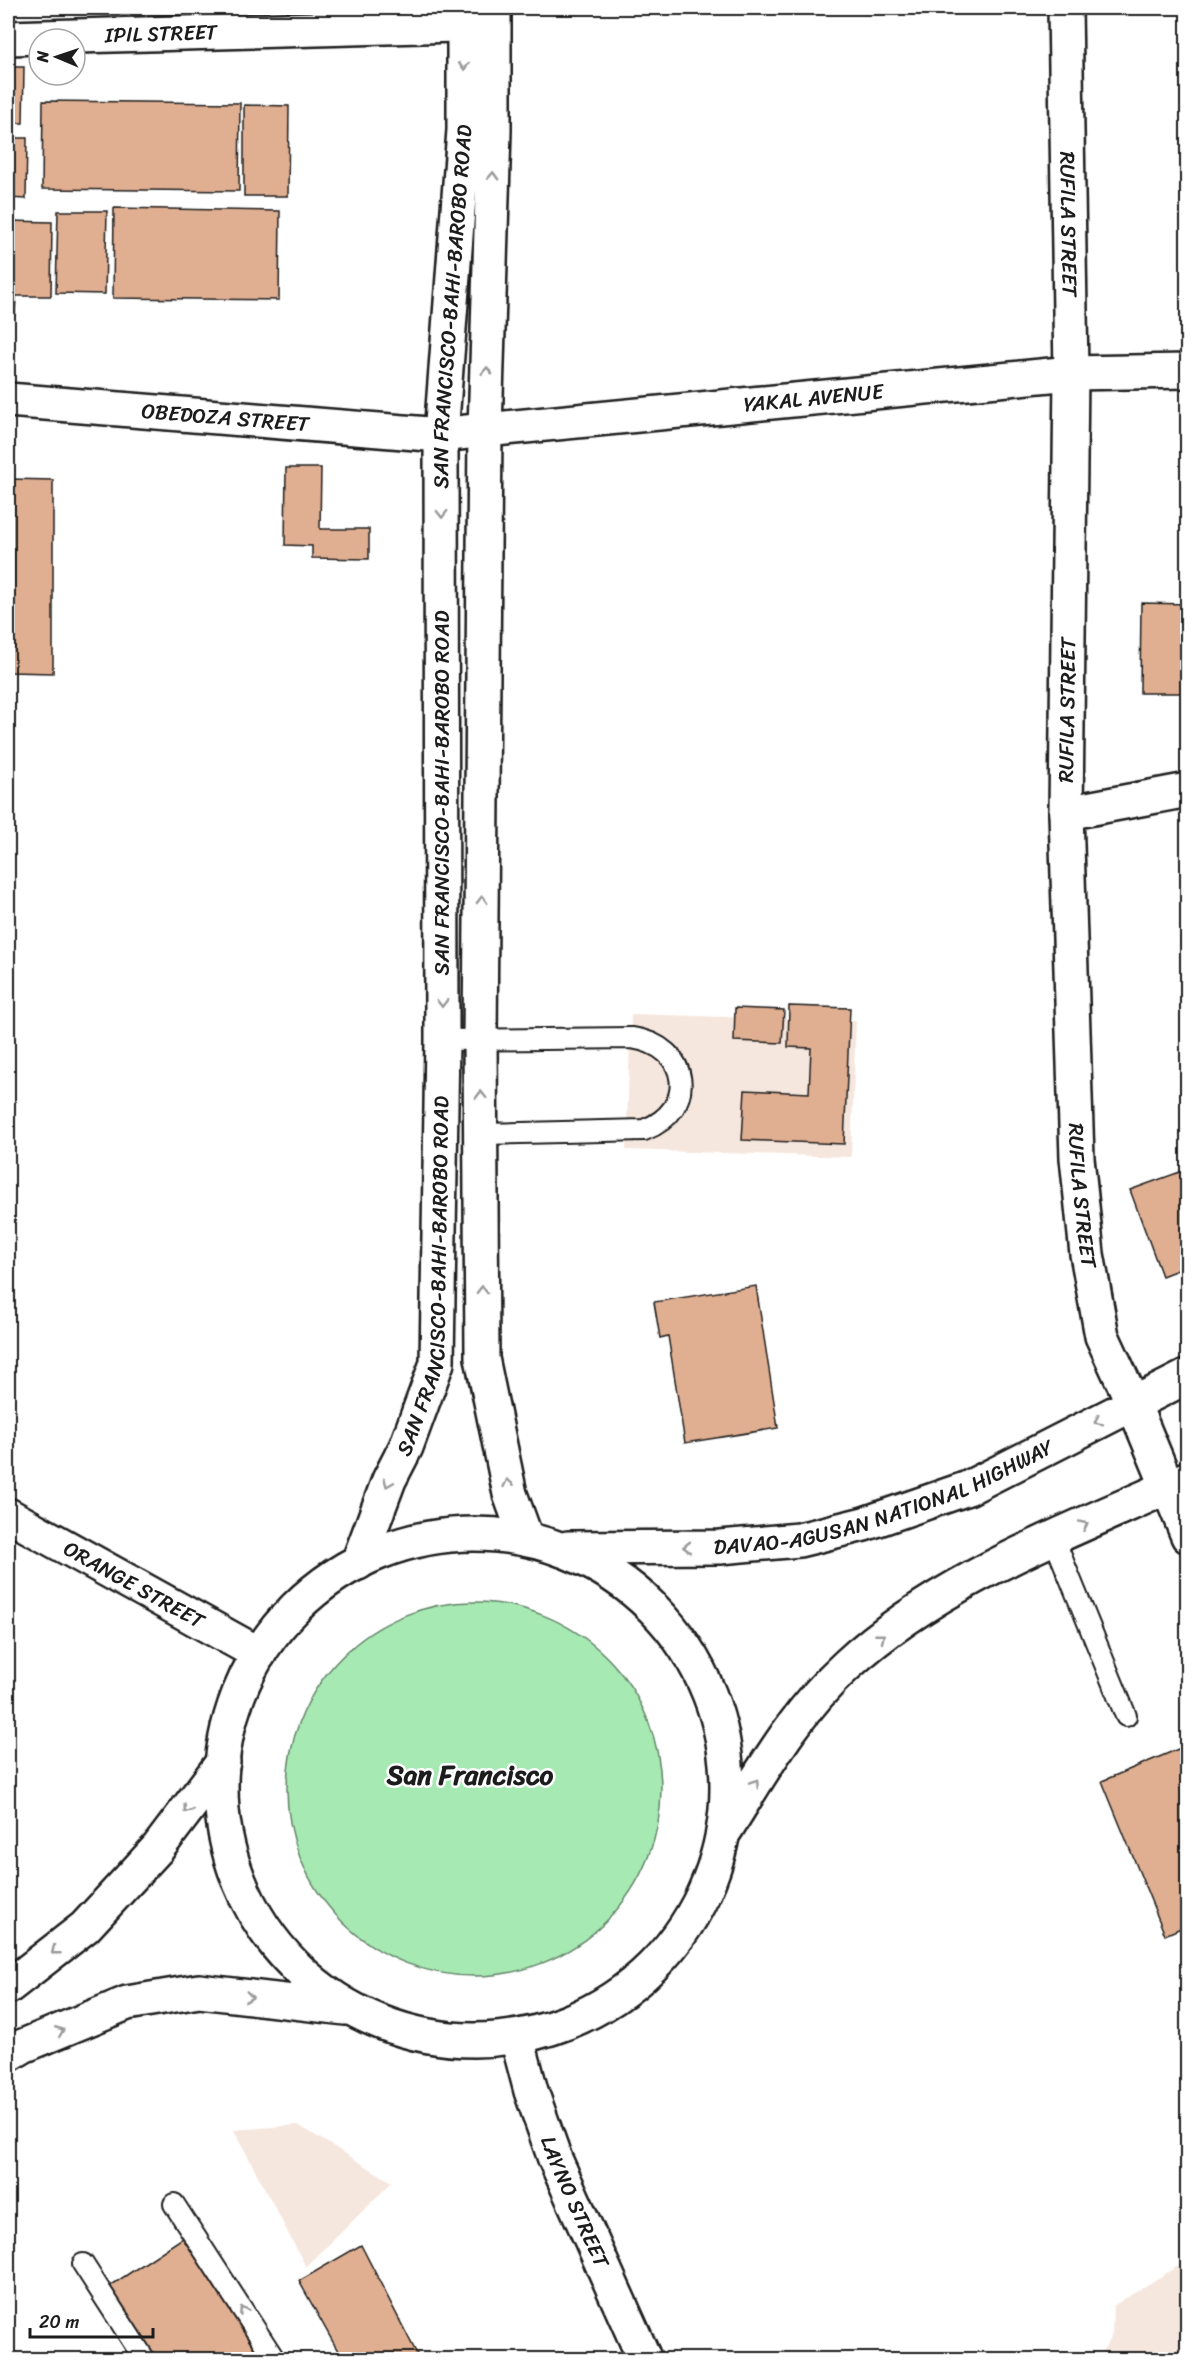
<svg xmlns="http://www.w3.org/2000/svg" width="1195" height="2367" font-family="Sriracha,sans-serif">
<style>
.built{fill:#f6e7de}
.green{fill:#a7e9b3;stroke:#628268;stroke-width:1.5}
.building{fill:#e0af91;stroke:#1c1c1c;stroke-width:1.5}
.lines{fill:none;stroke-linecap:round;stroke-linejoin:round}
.service-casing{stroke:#1c1c1c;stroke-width:24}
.minor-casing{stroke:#1c1c1c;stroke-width:38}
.tertiary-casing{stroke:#1c1c1c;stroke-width:38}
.secondary-casing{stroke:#1c1c1c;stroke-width:38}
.primary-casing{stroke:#1c1c1c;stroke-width:38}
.trunk-casing{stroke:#1c1c1c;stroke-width:38}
.service{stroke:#fff;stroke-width:20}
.minor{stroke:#fff;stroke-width:33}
.tertiary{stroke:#fff;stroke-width:33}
.secondary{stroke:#fff;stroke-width:33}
.primary{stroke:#fff;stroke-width:33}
.trunk{stroke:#fff;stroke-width:33}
.oneway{stroke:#999}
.labels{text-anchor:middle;stroke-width:5;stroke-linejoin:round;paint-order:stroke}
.street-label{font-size:21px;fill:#1c1c1c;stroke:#fff}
.district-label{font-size:27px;font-weight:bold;fill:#1c1c1c;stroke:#fff}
</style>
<rect width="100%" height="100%" fill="#fff"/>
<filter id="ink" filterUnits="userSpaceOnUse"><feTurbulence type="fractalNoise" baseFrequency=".0167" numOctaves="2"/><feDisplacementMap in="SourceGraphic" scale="12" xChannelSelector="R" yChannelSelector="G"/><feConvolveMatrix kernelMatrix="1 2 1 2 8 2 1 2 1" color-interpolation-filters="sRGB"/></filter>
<g filter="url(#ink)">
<g class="built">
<polygon points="631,1014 856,1021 851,1157 626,1150"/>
<polygon points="298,2125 392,2182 306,2267 234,2130"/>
<polygon points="1178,2266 1187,2284 1187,2359 1106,2359 1102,2352 1112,2334 1113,2306"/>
</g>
<circle class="green" cx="474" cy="1789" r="187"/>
<g class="building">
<polygon points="8,67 24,67 23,123 8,123"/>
<polygon points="43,101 240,103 239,191 42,189"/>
<polygon points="244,105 289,106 288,196 244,196"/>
<polygon points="8,138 27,138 26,199 8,198"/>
<polygon points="114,208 280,211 279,300 113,298"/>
<polygon points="58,211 107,211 105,294 56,293"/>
<polygon points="8,221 52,222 51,296 16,296 15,314 8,314"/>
<polygon points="286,468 321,468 320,529 369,529 369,559 312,558 312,546 285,545"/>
<polygon points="8,479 53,480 53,673 8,672"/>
<polygon points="1141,603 1188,604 1188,693 1140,693"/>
<polygon points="789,1006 850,1008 844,1144 742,1140 745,1090 809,1093 811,1048 788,1047"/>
<polygon points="735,1008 784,1010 782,1043 734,1041"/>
<polygon points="1188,1169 1188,1266 1162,1276 1130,1190"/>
<polygon points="756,1286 778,1428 685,1443 668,1336 660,1338 654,1302"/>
<polygon points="1183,1747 1188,1758 1188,1925 1165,1935 1102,1781"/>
<polygon points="187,2235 267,2360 153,2360 107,2288"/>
<polygon points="361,2245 420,2360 343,2360 299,2281"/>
</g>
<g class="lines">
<g class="service-casing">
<g id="service">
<path d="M 442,1040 L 632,1038 C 691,1046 698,1110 644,1130 L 482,1134"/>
<polyline points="1054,1539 1126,1716"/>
<polyline points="174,2204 275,2360"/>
<polyline points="83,2264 145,2360"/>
</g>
</g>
<g class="minor-casing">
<g id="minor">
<path id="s1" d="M 1065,8 L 1071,373 L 1066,813 L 1077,1158 L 1087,1254 L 1102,1336 L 1133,1403 L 1188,1536"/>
<path id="s2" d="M 8,38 L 492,24"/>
<path id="s3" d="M 485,430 L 1071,373 L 1188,371"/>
<polyline points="1066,813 1188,790"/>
</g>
</g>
<g class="tertiary-casing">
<g id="tertiary">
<path id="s4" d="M 8,1515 L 259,1654"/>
<path id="s5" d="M 517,2038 L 531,2091 L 555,2159 L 645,2360"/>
</g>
</g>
<g class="secondary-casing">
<g id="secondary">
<path id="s6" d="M 8,400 L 441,435 L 485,430"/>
</g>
</g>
<g class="primary-casing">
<g id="primary">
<polyline points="494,8 494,131 485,430 480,1040 482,1358 510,1494 526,1538"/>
<path id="s7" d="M 358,1563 L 389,1480 L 406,1447 L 437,1363 L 442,1040 L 441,435 L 464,130 L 464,8"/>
</g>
</g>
<g class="trunk-casing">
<g id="trunk">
<circle cx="474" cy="1787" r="253"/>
<path id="s8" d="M 568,1548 L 720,1547 L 799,1540 L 864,1524 L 968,1488 L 1188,1376"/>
<path d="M 726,1829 C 762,1772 796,1711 847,1665 C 941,1578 1072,1531 1188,1478"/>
<polyline points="8,1987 85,1927 158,1848 223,1762"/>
<polyline points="8,2055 23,2046 127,2003 199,1991 345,2008"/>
</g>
</g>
<use href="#service" class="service"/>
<use href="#minor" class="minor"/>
<use href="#tertiary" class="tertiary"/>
<use href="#secondary" class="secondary"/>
<use href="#primary" class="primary"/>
<use href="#trunk" class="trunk"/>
</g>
<defs><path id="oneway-chevron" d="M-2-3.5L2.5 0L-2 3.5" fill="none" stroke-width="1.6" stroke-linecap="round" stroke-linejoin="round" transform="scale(1.5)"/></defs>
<g class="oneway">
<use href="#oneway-chevron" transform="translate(464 66) rotate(90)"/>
<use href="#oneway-chevron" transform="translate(493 176) rotate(-88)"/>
<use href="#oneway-chevron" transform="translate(487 371) rotate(-88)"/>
<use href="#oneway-chevron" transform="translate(442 514) rotate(90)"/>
<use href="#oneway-chevron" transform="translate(482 900) rotate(-90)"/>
<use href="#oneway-chevron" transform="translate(442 1003) rotate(90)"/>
<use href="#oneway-chevron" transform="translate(481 1095) rotate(-91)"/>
<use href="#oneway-chevron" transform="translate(482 1290) rotate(-90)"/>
<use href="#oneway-chevron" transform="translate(1098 1421) rotate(153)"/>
<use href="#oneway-chevron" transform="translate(388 1483) rotate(113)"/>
<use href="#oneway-chevron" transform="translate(508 1483) rotate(-102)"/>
<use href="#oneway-chevron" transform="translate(1084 1525) rotate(-25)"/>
<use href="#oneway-chevron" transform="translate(687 1547) rotate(180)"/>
<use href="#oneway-chevron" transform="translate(881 1637) rotate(-39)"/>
<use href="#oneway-chevron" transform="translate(755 1783) rotate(-57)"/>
<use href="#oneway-chevron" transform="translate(187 1809) rotate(127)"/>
<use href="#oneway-chevron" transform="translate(55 1951) rotate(142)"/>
<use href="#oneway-chevron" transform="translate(249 1997) rotate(7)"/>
<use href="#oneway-chevron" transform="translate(60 2031) rotate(-22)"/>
<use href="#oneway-chevron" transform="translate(243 2310) rotate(-123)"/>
</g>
</g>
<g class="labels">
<g class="street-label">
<text dy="7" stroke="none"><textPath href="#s2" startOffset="153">IPIL STREET</textPath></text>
<text dy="7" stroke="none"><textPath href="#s1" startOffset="216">RUFILA STREET</textPath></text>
<text dy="7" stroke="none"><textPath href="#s7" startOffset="1272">SAN FRANCISCO-BAHI-BAROBO ROAD</textPath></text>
<text dy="7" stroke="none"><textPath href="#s3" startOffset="330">YAKAL AVENUE</textPath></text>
<text dy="7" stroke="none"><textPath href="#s6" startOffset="218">OBEDOZA STREET</textPath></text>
<text transform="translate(1067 710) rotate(-89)" y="7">RUFILA STREET</text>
<text transform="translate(442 793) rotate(-90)" y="7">SAN FRANCISCO-BAHI-BAROBO ROAD</text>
<text dy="7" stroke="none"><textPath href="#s1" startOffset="1188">RUFILA STREET</textPath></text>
<text dy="7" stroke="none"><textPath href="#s7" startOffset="300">SAN FRANCISCO-BAHI-BAROBO ROAD</textPath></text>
<text dy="7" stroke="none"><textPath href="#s8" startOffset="324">DAVAO-AGUSAN NATIONAL HIGHWAY</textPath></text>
<text dy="7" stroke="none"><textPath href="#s4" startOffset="144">ORANGE STREET</textPath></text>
<text dy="7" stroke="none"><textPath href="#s5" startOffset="174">LAYNO STREET</textPath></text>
</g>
<g class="district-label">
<text x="470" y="1784">San Francisco</text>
</g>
</g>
<rect width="1195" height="2367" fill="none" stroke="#fff" stroke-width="30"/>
<rect x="15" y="15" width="1165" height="2337" fill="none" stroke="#1c1c1c" stroke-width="2" filter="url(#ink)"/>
<g transform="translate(57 57) rotate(272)"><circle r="28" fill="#ffffff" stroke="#a4a4a4" stroke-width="1.5"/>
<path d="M0-4.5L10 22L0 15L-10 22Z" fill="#1c1c1c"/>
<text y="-9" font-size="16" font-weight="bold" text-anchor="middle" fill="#1c1c1c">N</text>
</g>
<path d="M30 2328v9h123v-9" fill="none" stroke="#1c1c1c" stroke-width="3"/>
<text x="39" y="2328" font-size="18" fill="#1c1c1c" stroke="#ffffff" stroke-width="4.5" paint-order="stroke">20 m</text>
</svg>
